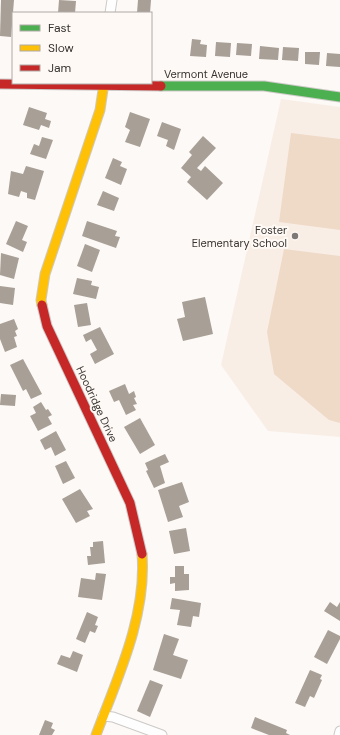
<svg xmlns="http://www.w3.org/2000/svg" width="340" height="735" font-family="'DM Sans',sans-serif">
<style>
.built{fill:#f9eee6}
.green{fill:#efdac8}
.building{fill:#a89f96}
.lines{fill:none;stroke-linecap:round;stroke-linejoin:round}
.street-casing{stroke:#ccc9c7;stroke-width:11}
.fast-casing{stroke:#ccc9c7;stroke-width:11}
.slow-casing{stroke:#ccc9c7;stroke-width:11}
.jam-casing{stroke:#ccc9c7;stroke-width:11}
.street{stroke:#fffefe;stroke-width:9}
.fast{stroke:#4caf50;stroke-width:9}
.slow{stroke:#ffc107;stroke-width:9}
.jam{stroke:#c62828;stroke-width:9}
.poi-dot{fill:#7d7977;stroke:#fef9f4;stroke-width:1.5}
.labels{text-anchor:middle;stroke-width:4;stroke-linejoin:round;paint-order:stroke}
.street-label{font-size:11px;fill:#383432;stroke:#fef9f4}
.poi-label{font-size:11px;fill:#383432;stroke:#fef9f4;text-anchor:end}
</style>
<rect width="100%" height="100%" fill="#fcf9f6"/>
<polygon class="built" points="281,99 340,107 340,437 268,431 221,365"/>
<g class="green">
<polygon points="291,133 340,139 340,230 279,222"/>
<polygon points="284,249 340,256 340,423 329,420 274,374 267,332"/>
</g>
<g class="building">
<polygon points="1,0 14,0 11,37 0,36"/>
<polygon points="59,0 76,1 75,13 58,13"/>
<polygon points="138,0 151,0 150,13 137,13"/>
<polygon points="192,39 201,40 200,44 207,45 206,57 190,56"/>
<polygon points="216,42 231,43 230,57 215,56"/>
<polygon points="237,43 252,44 251,56 236,55"/>
<polygon points="260,46 279,48 278,60 259,59"/>
<polygon points="283,47 299,48 298,61 282,60"/>
<polygon points="305,52 320,52 319,65 305,64"/>
<polygon points="327,53 340,54 340,67 326,66"/>
<polygon points="29,107 47,113 45,119 51,121 49,128 41,125 39,130 23,125"/>
<polygon points="130,112 150,119 140,147 125,142 130,130 125,127"/>
<polygon points="162,122 181,129 174,150 166,146 168,140 157,136"/>
<polygon points="203,136 216,148 197,168 201,171 205,166 223,183 207,200 187,182 191,177 181,168 192,155 189,152"/>
<polygon points="42,137 53,140 46,159 30,154 34,144 39,146"/>
<polygon points="113,158 122,162 120,166 127,169 121,185 105,178"/>
<polygon points="26,166 44,171 35,200 27,198 27,193 21,191 19,197 8,194 11,171 23,174"/>
<polygon points="103,191 119,198 114,211 97,205"/>
<polygon points="16,221 28,226 22,240 27,242 23,252 6,244"/>
<polygon points="87,221 117,231 115,236 120,237 116,248 82,236"/>
<polygon points="85,244 100,250 92,272 77,266"/>
<polygon points="1,253 19,258 14,279 0,275"/>
<polygon points="77,278 92,281 91,285 99,287 96,299 73,294"/>
<polygon points="0,286 15,288 13,305 0,303"/>
<polygon points="205,297 213,334 183,341 177,319 185,317 182,302"/>
<polygon points="87,303 91,325 78,327 74,305"/>
<polygon points="14,319 18,329 15,331 17,336 14,337 17,347 5,352 0,339 0,324"/>
<polygon points="100,327 114,354 95,364 90,354 97,350 91,339 86,342 83,335"/>
<polygon points="23,359 42,394 31,399 26,389 23,391 10,365"/>
<polygon points="125,384 129,394 134,391 136,397 134,398 137,404 133,405 136,410 126,415 119,400 114,402 109,391"/>
<polygon points="1,394 16,395 15,406 0,405"/>
<polygon points="41,402 46,410 48,409 52,415 48,417 52,424 38,431 30,416 36,413 33,407"/>
<polygon points="140,418 155,445 140,454 124,427"/>
<polygon points="56,431 66,450 55,456 51,447 45,450 40,440"/>
<polygon points="165,454 169,462 160,466 165,483 154,488 146,471 148,470 145,463"/>
<polygon points="66,461 75,478 63,484 55,466"/>
<polygon points="182,482 189,502 179,506 183,517 168,522 158,490"/>
<polygon points="80,489 93,509 87,511 90,516 76,523 62,499"/>
<polygon points="186,528 190,551 174,554 169,531"/>
<polygon points="103,541 105,563 88,565 87,556 91,556 90,547 93,547 93,542"/>
<polygon points="175,566 184,566 184,574 189,574 189,590 175,591 175,583 170,584 170,577 175,577"/>
<polygon points="96,573 106,574 102,600 78,597 81,578 95,580"/>
<polygon points="172,598 201,603 199,617 193,616 191,627 177,625 180,610 170,609"/>
<polygon points="330,602 337,607 340,602 340,621 324,611"/>
<polygon points="87,612 98,617 95,625 98,626 95,633 90,631 85,643 76,639"/>
<polygon points="328,630 340,636 340,639 327,664 314,657"/>
<polygon points="164,634 179,639 173,655 188,660 181,679 153,670"/>
<polygon points="73,651 83,655 77,672 57,664 61,655 70,658"/>
<polygon points="310,670 322,675 320,679 322,680 314,698 310,696 305,707 295,703"/>
<polygon points="150,680 163,685 150,717 137,711"/>
<polygon points="255,717 287,730 286,733 290,735 269,735 251,728"/>
<polygon points="45,720 53,723 51,728 55,730 52,735 39,735"/>
</g>
<g class="lines">
<g class="street-casing">
<g id="street">
<polyline points="110,13 112,0"/>
<polyline points="103,716 113,717 162,735"/>
<polyline points="339,735 340,731"/>
</g>
</g>
<g class="fast-casing">
<polyline id="fast" points="161,86 264,86 340,97"/>
</g>
<g class="slow-casing">
<g id="slow">
<polyline points="42,305 41,300 45,274 100,110 104,83"/>
<path d="M 96,735 C 117,679 147,616 142,554"/>
</g>
</g>
<g class="jam-casing">
<g id="jam">
<polyline points="0,84 161,86"/>
<polyline points="42,305 47,326 130,503 142,554"/>
</g>
</g>
<use href="#street" class="street"/>
<use href="#fast" class="fast"/>
<use href="#slow" class="slow"/>
<use href="#jam" class="jam"/>
</g>
<circle class="poi-dot" cx="295" cy="236" r="4"/>
<g class="labels">
<g class="street-label">
<text x="206" y="78">Vermont Avenue</text>
<text transform="translate(97 404) rotate(65)" y="4">Hoodridge Drive</text>
</g>
<g class="poi-label">
<text x="287" y="234">Foster<tspan x="287" dy="13">Elementary School</tspan></text>
</g>
</g>
<rect x="12" y="12" width="140" height="72" fill="#fef9f4" stroke="#afaaa6"/>
<rect x="20" y="25" width="20" height="6" fill="#4caf50" stroke="#afaaa6"/>
<text x="48" y="32" font-size="12" fill="#383432">Fast</text>
<rect x="20" y="45" width="20" height="6" fill="#ffc107" stroke="#afaaa6"/>
<text x="48" y="52" font-size="12" fill="#383432">Slow</text>
<rect x="20" y="65" width="20" height="6" fill="#c62828" stroke="#afaaa6"/>
<text x="48" y="72" font-size="12" fill="#383432">Jam</text>
</svg>
